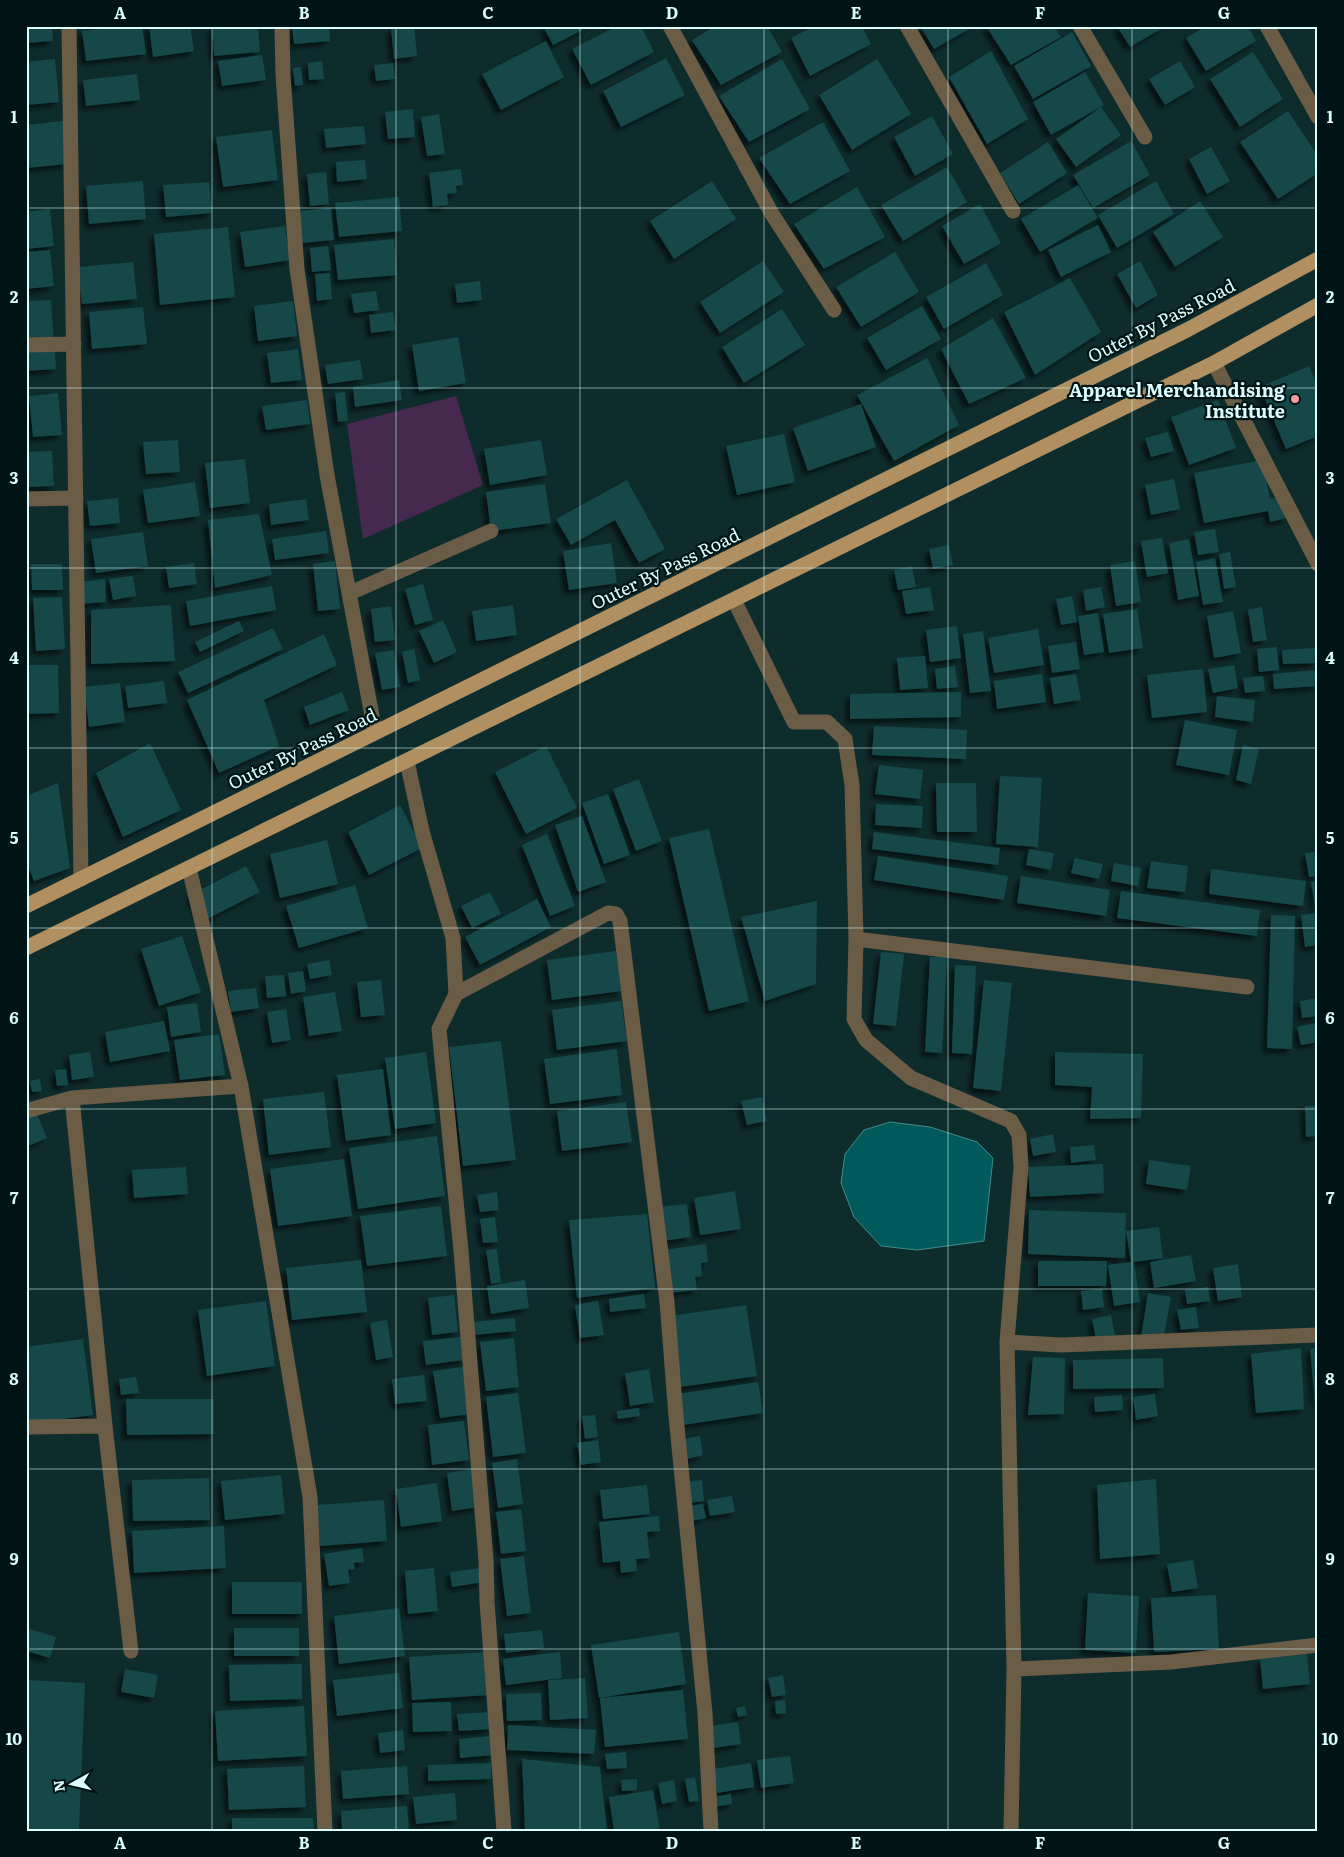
<svg xmlns="http://www.w3.org/2000/svg" width="1344" height="1857" font-family="Literata,serif">
	<defs>
		<filter id="shadow"><feDropShadow dx="-4.5" dy="4.5" stdDeviation="2.5" flood-color="#0009"/></filter>
	</defs>
	<rect width="100%" height="100%" fill="#0f2c2d"/>
	<path fill="#46294f" d="M456 396 483 485 363 539 347 424Z"/>
	<path fill="#005a5c" stroke="#428b8c" d="M890 1122 930 1127 977 1142 993 1158 984 1241 917 1250 881 1246 854 1217 841 1183 845 1154 864 1130Z"/>
	<path fill="#154748" filter="url(#shadow)" d="M26 26H52L53 41 26 43Z
		M124 26H142L146 54 86 61 82 31Z
		M149 26H190L194 51 153 57Z
		M212 26H258L260 52 214 56Z
		M292 26H329L330 41 294 44Z
		M403 26H414L417 56 394 59 391 27Z
		M543 26H590L553 45Z
		M617 26H641L654 52 591 85 572 49Z
		M715 26H767L782 52 721 85 692 40Z
		M814 26H862L871 44 810 76 791 38Z
		M920 26H971V28L934 49Z
		M986 26H1054L1061 37 1011 65Z
		M1117 26H1166L1130 47Z
		M1206 26H1248L1256 41 1206 71 1186 38Z
		M1072 32 1091 66 1033 99 1014 66Z
		M546 41 564 77 501 110 482 74Z
		M991 51 1028 119 987 144 949 77Z
		M1253 52 1283 99 1240 127 1210 79Z
		M262 55 266 80 222 86 218 61Z
		M666 58 685 95 621 127 603 91Z
		M55 59 59 102 26 105V62Z
		M782 59 810 109 749 142 719 96Z
		M877 59 911 114 852 150 819 95Z
		M322 61 324 79 309 80 308 63Z
		M1180 61 1195 87 1165 105 1149 79Z
		M393 63 395 79 376 81 374 65Z
		M301 67 303 85 295 86 293 68Z
		M1085 72 1104 105 1051 135 1033 102Z
		M137 74 140 100 86 106 83 80Z
		M1101 107 1121 135 1076 167 1056 139Z
		M413 109 415 137 388 139 385 112Z
		M1288 111 1318 156V173L1278 199 1240 142Z
		M439 114 445 154 427 156 421 117Z
		M932 116 953 154 915 176 894 137Z
		M63 121 67 164 26 168V125Z
		M823 122 850 171 790 204 759 158Z
		M364 126 366 144 326 148 324 129Z
		M272 130 278 180 223 187 216 137Z
		M1131 141 1150 175 1093 208 1073 175Z
		M1048 142 1067 173 1019 204 1000 173Z
		M1211 147 1230 181 1207 194 1189 159Z
		M365 160 367 179 337 182 336 162Z
		M947 167 967 202 903 241 881 205Z
		M461 169 463 185 456 186 457 193 447 194 448 205 433 207 429 173Z
		M326 172 329 204 310 206 307 174Z
		M143 181 146 219 89 224 86 186Z
		M712 181 736 219 674 259 650 221Z
		M1156 181 1174 214 1117 248 1098 215Z
		M209 182 212 213 166 217 163 185Z
		M1078 185 1098 218 1040 252 1021 219Z
		M857 187 885 237 824 269 794 224Z
		M399 197 402 231 339 237 335 203Z
		M1200 201 1223 237 1175 267 1153 232Z
		M980 204 1001 243 964 264 942 226Z
		M331 208 334 240 301 243 298 211Z
		M50 209 54 246 26 249V212Z
		M1098 225 1111 252 1061 277 1048 250Z
		M285 226 290 260 245 267 240 232Z
		M228 227 235 297 160 305 154 234Z
		M394 239 397 275 338 280 334 245Z
		M328 246 331 270 312 272 310 248Z
		M50 250 54 286 26 289V252Z
		M895 252 919 292 861 327 836 287Z
		M763 261 784 292 720 333 700 302Z
		M1140 261 1158 295 1136 308 1117 274Z
		M133 262 137 299 82 304 78 267Z
		M986 263 1003 295 944 329 926 297Z
		M330 273 332 299 317 301 315 274Z
		M1070 278 1101 332 1035 375 1004 312Z
		M480 281 482 300 457 303 455 284Z
		M376 291 379 310 354 313 351 294Z
		M51 300 56 369 26 371V301Z
		M293 301 297 336 258 341 254 306Z
		M922 306 941 339 886 370 867 338Z
		M143 307 147 344 92 349 89 312Z
		M782 309 805 345 744 383 722 347Z
		M393 312 396 330 371 333 369 315Z
		M993 318 1026 378 969 404 941 349Z
		M458 337 466 383 419 391 412 345Z
		M298 349 302 380 271 383 267 353Z
		M927 358 959 425 894 461 857 395Z
		M360 360 363 379 328 384 325 365Z
		M1309 366 1318 387V436L1286 449 1260 387Z
		M399 380 402 400 355 407 353 387Z
		M345 392 348 421 338 422 335 393Z
		M58 393 62 435 33 437 29 396Z
		M307 400 310 424 266 430 262 406Z
		M1218 400 1236 448 1189 465 1171 417Z
		M861 404 876 447 808 471 793 428Z
		M1168 432 1174 451 1151 457 1145 438Z
		M784 434 795 482 737 495 726 446Z
		M178 440 180 472 146 474 143 442Z
		M541 440 547 475 490 485 484 449Z
		M52 451 54 486 26 487V452Z
		M245 459 250 503 210 508 205 463Z
		M1262 460 1270 499 1282 496 1287 518 1270 522 1268 511 1204 523 1194 473Z
		M1174 479 1180 509 1151 515 1145 485Z
		M627 480 665 549 639 563 615 520 571 545 556 519Z
		M195 482 200 516 148 523 143 490Z
		M545 484 551 523 491 531 486 492Z
		M118 498 120 523 90 526 87 501Z
		M306 499 309 520 271 525 269 504Z
		M259 514 272 575 215 588 208 520Z
		M1215 529 1219 552 1198 555 1194 532Z
		M326 531 329 553 275 560 272 539Z
		M143 532 148 566 96 573 91 539Z
		M1162 538 1168 573 1147 577 1141 541Z
		M1189 539 1199 596 1178 600 1169 543Z
		M611 543 617 583 569 590 563 551Z
		M949 545 953 565 933 569 929 549Z
		M1230 552 1236 587 1224 589 1219 554Z
		M1215 558 1223 602 1203 605 1196 562Z
		M335 561 340 609 318 611 313 564Z
		M1135 561 1141 602 1116 606 1110 565Z
		M194 563 197 584 169 588 166 567Z
		M31 564H62L63 590H32Z
		M912 566 916 587 898 590 894 570Z
		M133 576 136 596 113 600 109 579Z
		M105 579 106 602 80 604 78 582Z
		M423 584 433 620 415 625 405 589Z
		M272 586 276 610 190 626 186 601Z
		M930 587 934 610 906 614 902 591Z
		M1101 587 1105 607 1086 611 1083 590Z
		M1072 596 1077 622 1061 625 1056 599Z
		M62 597 65 649 36 651 33 598Z
		M171 605 175 661 91 664V610Z
		M513 605 517 635 476 641 472 611Z
		M391 606 395 640 375 642 371 609Z
		M1262 607 1267 640 1253 642 1248 610Z
		M1137 609 1143 648 1109 653 1103 614Z
		M1233 611 1241 653 1214 658 1207 616Z
		M1098 613 1104 652 1084 655 1078 616Z
		M443 620 457 652 434 663 419 631Z
		M239 621 244 631 200 652 195 642Z
		M957 626 961 658 930 662 926 630Z
		M273 628 283 649 188 693 178 672Z
		M1038 629 1044 665 994 673 988 638Z
		M983 631 991 691 970 693 963 634Z
		M324 634 337 665 264 700 279 746 219 773 187 700Z
		M1076 642 1080 669 1052 673 1048 646Z
		M1277 647 1279 670 1259 672 1257 649Z
		M1316 648 1317 663 1283 664 1282 650Z
		M414 649 420 680 408 683 402 652Z
		M394 650 400 687 382 690 375 653Z
		M925 656 928 688 900 690 897 658Z
		M28 665H58L59 713 28 714Z
		M1234 665 1238 688 1213 693 1208 669Z
		M955 666 958 687 937 689 935 669Z
		M1203 669 1207 712 1152 718 1147 675Z
		M1316 670 1318 686 1274 689 1273 674Z
		M1042 674 1046 702 997 709 994 681Z
		M1076 674 1081 700 1054 704 1050 678Z
		M1263 676 1265 691 1245 693 1243 678Z
		M164 681 167 703 128 708 125 686Z
		M120 683 125 722 89 727 84 687Z
		M342 692 349 710 310 725 304 707Z
		M961 692V717L850 719V694Z
		M1217 696 1255 700 1253 722 1215 717Z
		M1185 720 1237 730 1229 775 1176 765Z
		M874 726 967 730 966 759 872 755Z
		M150 743 181 810 123 837 96 773Z
		M1243 745 1259 749 1251 784 1236 780Z
		M546 746 577 808 526 834 495 772Z
		M879 765 923 770 920 799 875 794Z
		M1000 776 1042 778 1038 847 996 844Z
		M639 779 662 841 636 851 613 789Z
		M58 783 70 868 34 881 26 862V796Z
		M936 783H976L977 832H937Z
		M608 794 630 855 604 864 582 803Z
		M876 804 923 806 922 828 875 825Z
		M400 805 422 848 369 875 348 832Z
		M582 816 606 882 578 892 555 825Z
		M709 829 749 1001 709 1011 669 838Z
		M874 832 1000 848 998 865 872 849Z
		M547 834 575 906 550 916 522 845Z
		M327 840 338 884 280 898 270 854Z
		M1029 849 1054 853 1051 870 1026 865Z
		M1318 852V876L1309 877 1305 853Z
		M878 856 1008 876 1004 900 874 880Z
		M1075 858 1103 864 1099 879 1071 873Z
		M1151 861 1188 866 1185 892 1147 888Z
		M1114 863 1141 868 1138 886 1111 881Z
		M246 866 260 892 203 921 190 895Z
		M1211 869 1306 881 1303 906 1209 894Z
		M1021 876 1110 890 1106 916 1017 903Z
		M1318 881V907H1315L1311 882Z
		M355 885 368 928 299 948 286 906Z
		M1121 891 1260 910 1257 936 1117 918Z
		M490 892 501 914 472 928 461 906Z
		M537 899 551 927 480 965 465 937Z
		M817 901 816 984 765 1001 741 917Z
		M1318 913V945L1305 947 1301 915Z
		M1271 915 1295 916 1292 1049 1267 1048Z
		M182 936 201 992 159 1006 141 949Z
		M616 951 622 991 552 1000 547 960Z
		M881 952 904 954 896 1026 873 1024Z
		M930 957H947L942 1053 925 1052Z
		M329 960 332 975 310 979 307 964Z
		M955 965 976 966 972 1054 952 1053Z
		M303 971 306 991 291 994 288 973Z
		M284 975 286 996 267 998 265 976Z
		M381 980 385 1015 361 1017 357 982Z
		M984 980 1012 983 1001 1091 973 1088Z
		M256 988 259 1008 231 1012 228 991Z
		M335 992 342 1031 309 1036 303 997Z
		M1318 998V1016L1302 1018 1300 1001Z
		M621 1001 627 1041 557 1050 552 1010Z
		M197 1003 201 1032 171 1037 167 1007Z
		M286 1009 291 1040 272 1043 267 1012Z
		M164 1021 170 1051 110 1062 105 1032Z
		M1316 1023 1318 1042 1301 1045 1297 1027Z
		M219 1034 225 1075 180 1080 174 1040Z
		M501 1041 516 1160 463 1166 449 1047Z
		M617 1049 622 1095 550 1104 544 1059Z
		M90 1052 94 1077 72 1080 69 1055Z
		M426 1052 436 1123 395 1129 385 1058Z
		M1055 1052 1143 1054 1141 1118 1090 1119 1092 1087 1055 1085Z
		M66 1069 68 1085 57 1086 55 1070Z
		M383 1069 391 1135 346 1141 337 1075Z
		M40 1079 42 1091 32 1092 30 1081Z
		M324 1092 331 1147 269 1155 263 1099Z
		M762 1097 767 1121 747 1125 741 1101Z
		M626 1102 632 1142 562 1151 557 1111Z
		M1305 1106H1316L1317 1136 1306 1137Z
		M37 1114 47 1138 26 1147V1119Z
		M1053 1134 1056 1152 1033 1156 1030 1139Z
		M437 1136 445 1196 358 1209 349 1148Z
		M1094 1145 1096 1160 1071 1163 1070 1147Z
		M344 1159 352 1216 278 1226 270 1169Z
		M1149 1160 1191 1166 1187 1190 1146 1184Z
		M1103 1164 1104 1193 1030 1197 1028 1167Z
		M186 1167 188 1194 134 1198 132 1170Z
		M735 1191 741 1229 700 1235 694 1198Z
		M497 1192 499 1210 480 1212 477 1195Z
		M687 1204 691 1237 662 1241 658 1207Z
		M441 1206 447 1256 367 1266 360 1216Z
		M1029 1210 1126 1213 1125 1258 1028 1254Z
		M647 1214 655 1288 577 1298 569 1220Z
		M495 1217 498 1242 483 1243 480 1219Z
		M1159 1227 1163 1258 1134 1262 1140 1302 1114 1306 1108 1265 1131 1262 1126 1231Z
		M706 1244 708 1262 701 1263 702 1276 695 1277 697 1290 670 1293 664 1250Z
		M497 1249 501 1282 491 1284 486 1250Z
		M1191 1255 1196 1281 1154 1288 1150 1262Z
		M361 1260 367 1312 292 1320 286 1268Z
		M1038 1261H1107L1106 1286H1038Z
		M1238 1264 1242 1297 1218 1301 1213 1268Z
		M525 1280 529 1308 491 1314 487 1286Z
		M1208 1287 1210 1301 1187 1304 1185 1290Z
		M1102 1289 1104 1307 1083 1310 1081 1291Z
		M1148 1293 1171 1297 1163 1341 1141 1337Z
		M644 1294 646 1308 610 1312 609 1299Z
		M454 1295 458 1332 432 1335 428 1298Z
		M266 1301 275 1366 207 1376 198 1310Z
		M598 1301 604 1335 580 1338 575 1305Z
		M746 1305 757 1376 680 1387 670 1316Z
		M1196 1307 1199 1328 1181 1330 1177 1310Z
		M1111 1315 1115 1335 1096 1339 1092 1319Z
		M515 1318 516 1331 474 1335 473 1322Z
		M387 1320 393 1357 376 1360 370 1323Z
		M461 1337 464 1360 426 1365 423 1341Z
		M514 1338 519 1387 486 1391 480 1342Z
		M83 1339 93 1415 26 1424V1347Z
		M1301 1348 1304 1409 1256 1413 1251 1354Z
		M1318 1348V1403H1315L1310 1349Z
		M1033 1357 1065 1358 1064 1414 1028 1415Z
		M1163 1358 1164 1388 1073 1389V1360Z
		M463 1367 470 1414 440 1418 433 1371Z
		M649 1369 654 1402 630 1406 625 1373Z
		M424 1375 427 1401 395 1404 392 1379Z
		M136 1377 139 1393 121 1395 119 1379Z
		M758 1382 763 1413 683 1425 678 1394Z
		M518 1393 526 1453 493 1457 486 1397Z
		M1155 1394 1158 1416 1136 1420 1133 1397Z
		M1122 1395 1123 1410 1095 1412 1094 1397Z
		M126 1399H214V1434L127 1435Z
		M639 1408 640 1416 618 1419 617 1411Z
		M595 1415 598 1437 585 1439 582 1416Z
		M464 1421 469 1460 432 1465 428 1425Z
		M700 1436 703 1455 687 1459 684 1439Z
		M598 1440 601 1462 581 1465 577 1443Z
		M517 1459 523 1504 498 1508 492 1463Z
		M473 1469 478 1507 452 1511 447 1473Z
		M281 1475 285 1514 225 1520 221 1481Z
		M209 1478 210 1520 133 1521 132 1480Z
		M1156 1479 1160 1554 1100 1559 1097 1485Z
		M702 1480 704 1501 689 1503 686 1482Z
		M437 1483 442 1521 401 1527 396 1489Z
		M647 1485 650 1514 603 1519 600 1490Z
		M732 1496 735 1512 710 1516 707 1500Z
		M384 1500 387 1541 320 1546 317 1505Z
		M703 1504 706 1518 691 1521 689 1506Z
		M521 1509 526 1551 501 1554 496 1512Z
		M659 1516 660 1531 647 1532 650 1558 636 1559 637 1571 621 1573 620 1561 603 1563 599 1522Z
		M224 1526 226 1568 134 1573 132 1531Z
		M362 1548 364 1562 354 1563 355 1569 348 1570 350 1583 329 1586 324 1554Z
		M524 1556 531 1613 507 1616 500 1559Z
		M1193 1560 1198 1588 1172 1592 1167 1564Z
		M434 1568 438 1611 408 1614 405 1571Z
		M481 1568 484 1582 452 1587 450 1572Z
		M232 1582H302V1614H232Z
		M1088 1593 1139 1596 1136 1653 1085 1650Z
		M1216 1595 1219 1649 1154 1652 1151 1598Z
		M399 1608 405 1656 339 1664 334 1616Z
		M26 1628 56 1637 50 1658 26 1651Z
		M234 1628H299V1656H234Z
		M542 1630 544 1648 506 1653 504 1634Z
		M679 1632 686 1684 599 1698 591 1645Z
		M486 1652 489 1695 412 1700 409 1657Z
		M560 1652 562 1678 506 1685 503 1659Z
		M1307 1654 1310 1684 1263 1689 1260 1659Z
		M302 1664V1699L230 1701 229 1665Z
		M125 1669 158 1675 154 1698 121 1692Z
		M399 1673 403 1708 337 1716 333 1680Z
		M783 1675 786 1695 772 1697 768 1678Z
		M585 1678 588 1718 550 1720 548 1680Z
		M26 1680 85 1683 79 1831H26Z
		M683 1690 688 1739 605 1747 600 1698Z
		M541 1693 542 1720 507 1721 506 1694Z
		M785 1700 786 1713 776 1714 775 1701Z
		M451 1702 452 1731 413 1732 412 1703Z
		M304 1706 307 1756 218 1761 215 1711Z
		M745 1706 747 1715 738 1717 736 1708Z
		M491 1712 492 1729 459 1731 457 1714Z
		M738 1722 741 1744 714 1748 711 1726Z
		M508 1725 596 1730 594 1754 507 1750Z
		M403 1730 405 1750 380 1753 378 1733Z
		M491 1736 493 1755 460 1758 459 1739Z
		M626 1752 627 1768 607 1769 605 1754Z
		M790 1756 794 1783 761 1788 757 1760Z
		M522 1759 600 1767 607 1831H525Z
		M491 1763V1779L428 1781V1765Z
		M751 1763 754 1787 717 1793 713 1769Z
		M304 1766 306 1807 229 1810 227 1769Z
		M407 1766 409 1794 343 1799 341 1771Z
		M695 1777 699 1801 689 1802 685 1779Z
		M637 1779V1790L622 1791 621 1780Z
		M674 1780 677 1801 662 1804 658 1783Z
		M653 1790 660 1831H614L609 1797Z
		M455 1793 457 1820 416 1824 413 1797Z
		M731 1794 732 1804 714 1807 713 1797Z
		M407 1806 409 1831H342L341 1811Z
		M232 1818H313L314 1831H232Z"/>
	<g fill="none" stroke-linecap="round" stroke-linejoin="round">
		<path stroke="#6b5c46" stroke-width="15" d="M69 26 81 879
			M282 26 283 75 297 269 327 475 375 732
			M670 26 772 214 834 310
			M907 26 1013 211
			M1080 26 1145 137
			M1267 26 1318 117
			M26 345 74 344
			M1214 363 1318 564
			M26 499 76 498
			M350 593 491 531
			M734 600 794 722H827L845 739 852 785 856 939 854 1019 866 1040 911 1078 1011 1121 1019 1135 1021 1167 1007 1342 1014 1669 1011 1831
			M407 761 422 831 453 938 456 994 439 1029 461 1251 486 1560 487 1602 504 1831
			M189 868 241 1086 310 1497 325 1831
			M856 939 1247 987
			M456 994 608 913 616 914 620 921 667 1302 676 1416 705 1713 711 1831
			M72 1098 105 1426 131 1651
			M26 1111 72 1098 241 1086
			M1007 1342 1061 1345 1318 1335
			M26 1427 105 1426
			M1014 1669 1171 1662 1318 1645"/>
		<path stroke="#b09061" stroke-width="15" d="M26 906 1187 330 1318 259
			M26 948 1214 363 1318 305"/>
	</g>
	<path fill="none" stroke="#dbfdfd" stroke-width="1" stroke-opacity="0.55" d="M212 26V1831M396 26V1831M580 26V1831M764 26V1831M948 26V1831M1132 26V1831M26 208H1318M26 388H1318M26 568H1318M26 748H1318M26 928H1318M26 1109H1318M26 1289H1318M26 1469H1318M26 1649H1318"/>
	<circle fill="#f59b9e" stroke="#001415" stroke-width="2" cx="1295" cy="399" r="5"/>
	<g text-anchor="middle" dominant-baseline="central" stroke-width="4.5" stroke-linejoin="round" paint-order="stroke">
		<g font-size="18" fill="#dbfdfd" stroke="#001415">
			<text transform="translate(1161 320) rotate(-27)">Outer By Pass Road</text>
			<text transform="translate(665 568) rotate(-26)">Outer By Pass Road</text>
			<text transform="translate(302 748) rotate(-26)">Outer By Pass Road</text>
		</g>
		<g font-size="18" font-weight="bold" fill="#dbfdfd" stroke="#001415" text-anchor="end">
			<text x="1285" y="389">Apparel Merchandising<tspan x="1285" dy="21">Institute</tspan></text>
		</g>
	</g>
	<rect width="1344" height="1857" fill="none" stroke="#001415" stroke-width="55"/>
	<g transform="translate(72 1784) rotate(262)" stroke="#001415" stroke-width="4" paint-order="stroke">
	<path d="M0-4L9 19L0 12L-9 19Z" fill="#dbfdfd"/>
	<text y="-8" font-size="14" font-weight="bold" text-anchor="middle" fill="#dbfdfd">N</text>
	</g>
	<rect x="28" y="28" width="1288" height="1802" fill="none" stroke="#dbfdfd" stroke-width="2"/>
	<g font-size="16" text-anchor="middle" font-weight="bold" fill="#dbfdfd">
		<text x="120" y="19">A</text>
		<text x="304" y="19">B</text>
		<text x="488" y="19">C</text>
		<text x="672" y="19">D</text>
		<text x="856" y="19">E</text>
		<text x="1040" y="19">F</text>
		<text x="1224" y="19">G</text>
		<text x="14" y="123">1</text>
		<text x="1330" y="123">1</text>
		<text x="14" y="303">2</text>
		<text x="1330" y="303">2</text>
		<text x="14" y="484">3</text>
		<text x="1330" y="484">3</text>
		<text x="14" y="664">4</text>
		<text x="1330" y="664">4</text>
		<text x="14" y="844">5</text>
		<text x="1330" y="844">5</text>
		<text x="14" y="1024">6</text>
		<text x="1330" y="1024">6</text>
		<text x="14" y="1204">7</text>
		<text x="1330" y="1204">7</text>
		<text x="14" y="1385">8</text>
		<text x="1330" y="1385">8</text>
		<text x="14" y="1565">9</text>
		<text x="1330" y="1565">9</text>
		<text x="14" y="1745">10</text>
		<text x="1330" y="1745">10</text>
		<text x="120" y="1849">A</text>
		<text x="304" y="1849">B</text>
		<text x="488" y="1849">C</text>
		<text x="672" y="1849">D</text>
		<text x="856" y="1849">E</text>
		<text x="1040" y="1849">F</text>
		<text x="1224" y="1849">G</text>
	</g>
</svg>
